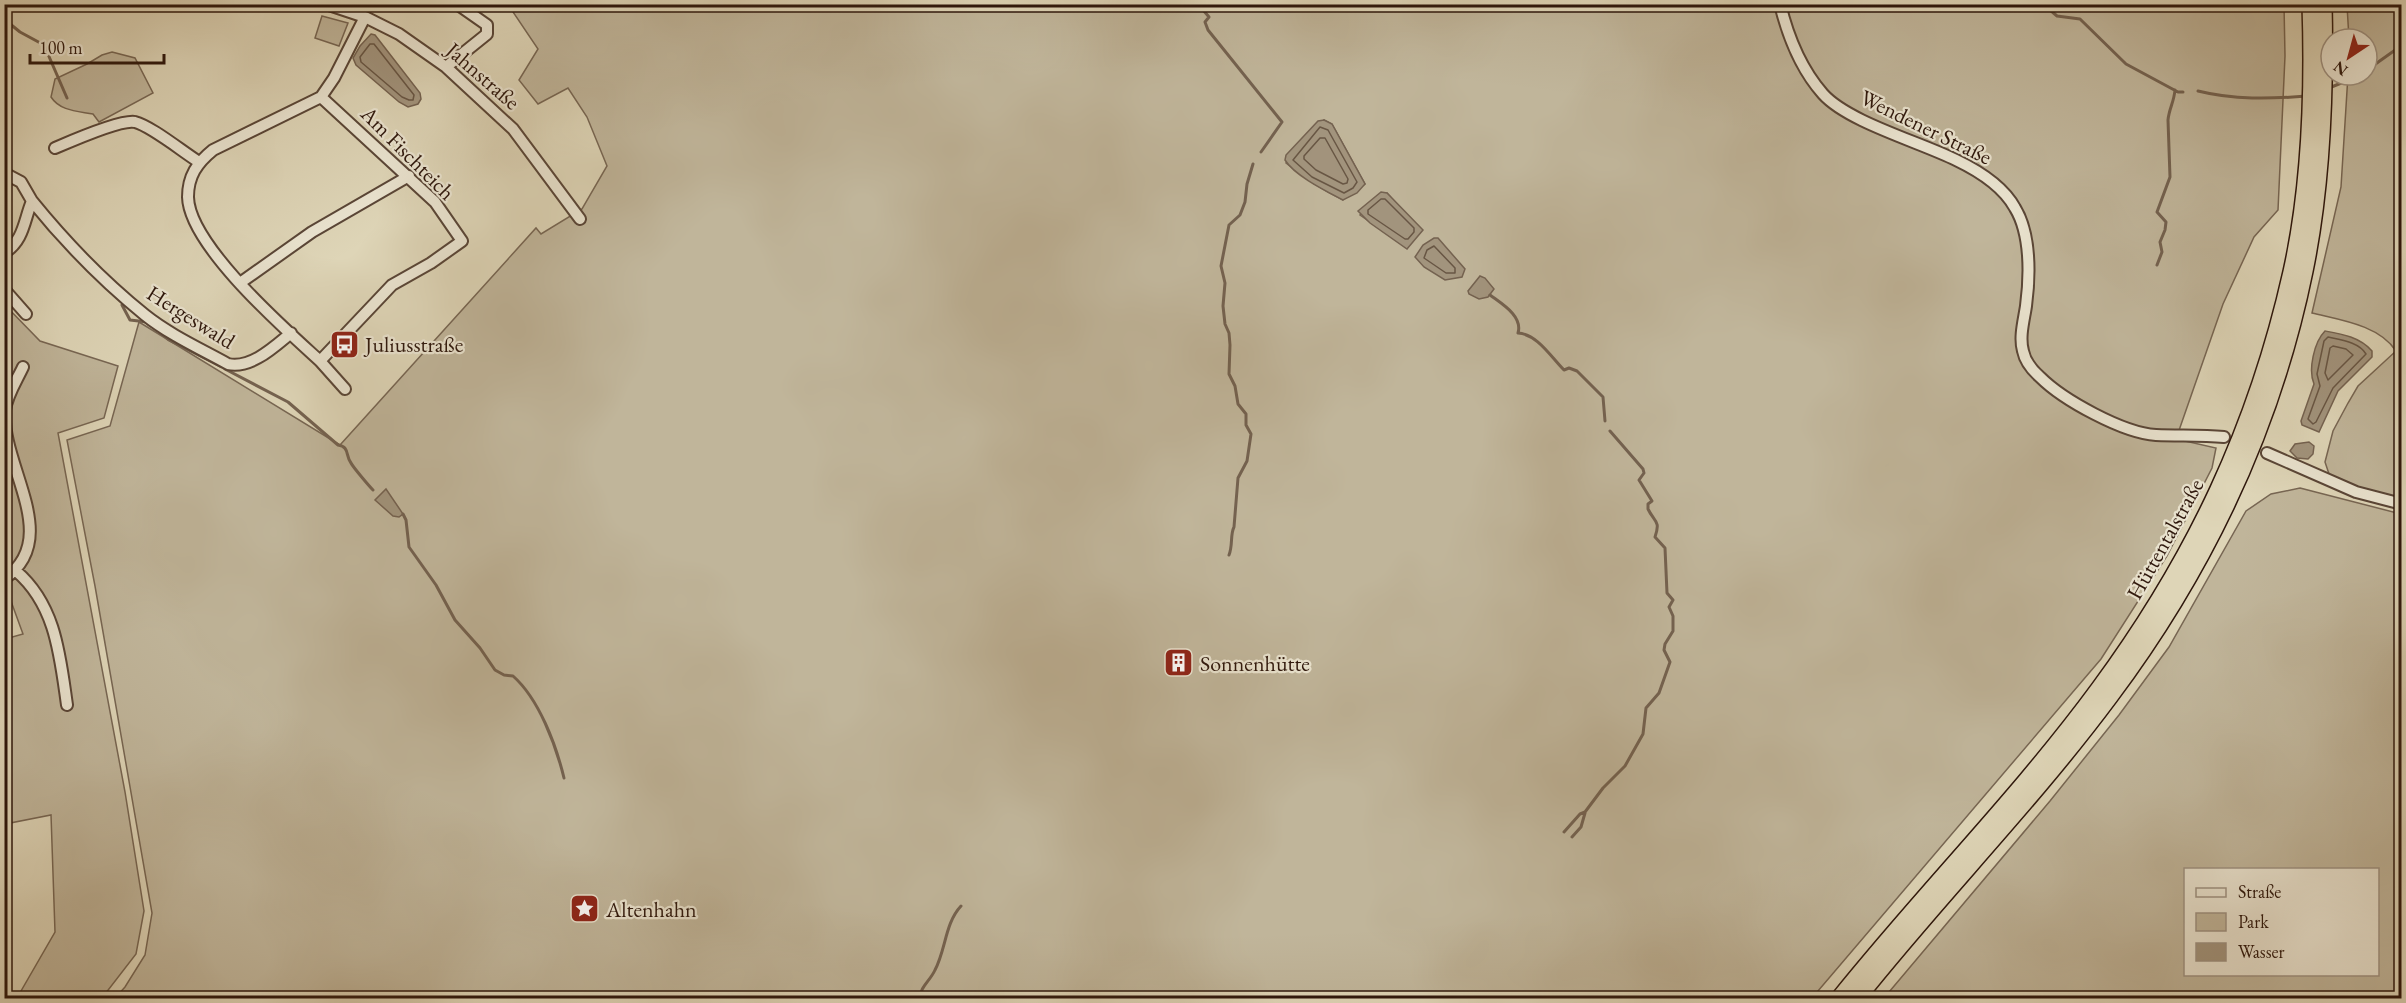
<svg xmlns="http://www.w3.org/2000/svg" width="2406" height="1003" font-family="'EB Garamond',serif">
	<rect width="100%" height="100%" fill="#ded5b7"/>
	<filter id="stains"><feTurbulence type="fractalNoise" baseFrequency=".00333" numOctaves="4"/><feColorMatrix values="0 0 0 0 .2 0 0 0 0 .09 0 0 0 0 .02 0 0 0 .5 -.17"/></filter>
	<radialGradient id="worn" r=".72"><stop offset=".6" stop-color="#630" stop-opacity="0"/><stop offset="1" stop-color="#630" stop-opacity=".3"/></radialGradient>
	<path fill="#c0b59a" stroke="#776653" stroke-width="1.5" fill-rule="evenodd" d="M522 5H2284L2285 56 2278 210 2254 237 2223 304 2176 439 2216 448 2212 468 2167 556 2101 659 1812 998H115L125 987 145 955 152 913 95 586 67 440 110 426 139 322 340 445 536 228 541 234 582 209 607 166 587 117 568 88 538 104 519 80 538 49 513 12ZM1324 120 1332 124 1365 184 1343 200C1322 190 1304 178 1286 163ZM1387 193 1404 212 1407 248 1360 215Z
		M2347 5H2401V500L2358 488 2330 477 2325 462 2333 431 2348 403 2358 386 2396 351C2379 325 2340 320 2312 313L2341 187 2348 75H2367V39H2349Z
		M322 16 348 23 339 46 315 38Z
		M112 52 135 58 153 93 99 122 93 114C77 111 60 111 51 97L55 79 87 64 102 55Z
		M4 304 40 341 118 366 104 418 58 433 125 792 144 911 136 954 102 998H17L55 932 51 815 5 824V639L23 634 4 582Z
		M2300 488 2401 514V998H1884L2050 801 2119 715 2169 647 2246 511 2271 494ZM2186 870H2378V974H2186Z"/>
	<path fill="#a2947d" stroke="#746250" stroke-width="1.5" d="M371 34 375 35 420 93 421 99 418 104 408 107 399 102 356 65 353 58 360 46Z
		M1324 120 1332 124 1365 184 1357 193 1343 200C1326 191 1295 176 1285 160L1286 155 1318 121Z
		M1381 192 1387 193 1423 230 1407 249 1370 223 1358 211Z
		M1434 238H1438L1465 269 1462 277 1445 280 1424 267 1415 257 1423 245Z
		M1480 276 1485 278 1494 289 1488 297 1479 299 1469 294 1468 291Z
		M2325 331C2342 334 2360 337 2372 351V357L2338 391 2319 432 2302 425 2301 421 2314 384C2308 370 2314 342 2325 331Z
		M2309 442 2314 446 2313 454 2308 459 2297 458 2290 451 2295 444Z
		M386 489 403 514 399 517 393 516 375 500Z"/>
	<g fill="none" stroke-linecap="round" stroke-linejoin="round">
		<path stroke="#685644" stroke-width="1.5" d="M370 44H374L414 95 413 100H409L402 97 361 62 360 57Z
			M1320 127 1328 130 1357 182 1353 188 1344 193 1312 177 1293 160Z
			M1320 138H1325L1348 179 1347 183 1343 184 1316 170 1304 159V156Z
			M1381 199H1385L1414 228V232L1408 239H1405L1368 214V210Z
			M1434 246 1455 268V273H1446L1424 258 1427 250Z
			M2328 337C2341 340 2359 342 2366 354L2333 388 2316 422 2313 424 2308 419 2320 386 2317 374 2324 341Z
			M2333 346 2346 349 2353 355 2328 380 2325 373 2330 348Z"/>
		<path stroke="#746250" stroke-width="3" d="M1198 4 1209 17 1205 22 1208 30 1282 122 1261 152
			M2043 4 2057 16 2080 19 2126 64 2178 92H2183
			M4 19 20 32 44 45 67 98
			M2367 70 2398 48
			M2329 88 2361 75
			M2198 91C2234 100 2270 99 2307 96
			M2157 265 2162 252 2160 242 2165 230 2166 222 2157 212 2170 177 2168 120C2169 109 2174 102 2175 90
			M1490 295C1502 304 1523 316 1518 333 1537 334 1551 357 1564 370L1569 368 1577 371 1603 397 1605 421
			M122 305 130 320 147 322
			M155 328 169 340 220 366
			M225 369 288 402 338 445C350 447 345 455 351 463 353 467 369 486 373 490
			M403 514 406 520 409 547 436 585 455 620 480 648 495 670 504 675 513 676C539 699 556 745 564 778
			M1229 555C1233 545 1230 535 1234 527L1238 478 1247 461 1251 434 1246 425V414L1238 404 1235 386 1229 374 1230 345 1229 333 1225 324 1223 306 1225 283 1221 266 1229 225 1240 215 1245 202 1247 184 1253 164
			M1564 832 1580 814 1585 812 1603 788 1625 766 1643 734 1646 708 1659 693 1670 662 1664 650 1665 644 1673 631V616L1669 607 1673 600 1667 593 1665 548 1655 537C1661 520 1654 522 1648 509V504L1652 501 1639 480 1644 473 1643 469 1610 431
			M1572 837 1581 827 1585 813
			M920 998C920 987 930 981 935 970 946 949 945 923 961 906"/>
		<defs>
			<path id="minor" d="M326 4 365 17 399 34 446 67 513 129 580 219
				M1780 4C1788 37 1800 68 1823 94 1848 122 1920 142 1956 160 1979 171 2003 186 2015 208 2031 234 2030 276 2026 306 2024 320 2019 337 2023 351 2025 361 2032 370 2040 377 2063 400 2123 433 2156 435 2179 436 2201 435 2224 437
				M446 67 487 34V25L457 4
				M321 97 435 202 462 241 431 263 392 285 320 361 345 389
				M55 148C69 142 121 119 135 122 151 126 183 152 199 162
				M4 173 21 182 32 201C24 220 24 241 4 253
				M32 201C66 243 103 281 145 315 170 335 201 349 228 364 251 369 274 347 291 333
				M240 283 312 232 409 176
				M4 289 26 314
				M320 361C285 329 189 245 188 197 188 176 197 163 213 150L321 97 334 78 365 17
				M2267 453 2356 492 2402 504
				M16 571C56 605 60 656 67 705
				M4 579C64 538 0 465 5 410 7 395 17 380 23 367"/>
			<path id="highway" d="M1839 998C1923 893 2019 797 2099 688 2194 559 2256 428 2291 272 2310 186 2313 92 2310 4
				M1858 998C1939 896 2032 802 2110 697 2206 569 2273 428 2305 271 2323 184 2326 93 2324 4"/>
		</defs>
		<use href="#minor" stroke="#5a4637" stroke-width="14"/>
		<use href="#highway" stroke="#2e170c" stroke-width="18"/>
		<use href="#minor" stroke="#eae4d0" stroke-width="10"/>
		<use href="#highway" stroke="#ded5b7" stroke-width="15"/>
	</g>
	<defs>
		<symbol id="bus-square" viewBox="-11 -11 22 22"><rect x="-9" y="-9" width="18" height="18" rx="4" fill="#8f2418" stroke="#eae4d0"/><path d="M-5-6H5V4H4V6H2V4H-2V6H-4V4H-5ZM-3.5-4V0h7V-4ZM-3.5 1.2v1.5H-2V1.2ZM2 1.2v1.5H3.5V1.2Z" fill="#fff"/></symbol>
		<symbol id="building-square" viewBox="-11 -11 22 22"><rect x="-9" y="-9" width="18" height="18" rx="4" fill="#8f2418" stroke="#eae4d0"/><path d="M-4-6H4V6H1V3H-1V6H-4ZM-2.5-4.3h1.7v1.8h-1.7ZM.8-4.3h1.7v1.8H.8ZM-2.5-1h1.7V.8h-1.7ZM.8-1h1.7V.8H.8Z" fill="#fff"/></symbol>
		<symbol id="sight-square" viewBox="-11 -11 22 22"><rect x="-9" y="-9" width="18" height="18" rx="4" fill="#8f2418" stroke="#eae4d0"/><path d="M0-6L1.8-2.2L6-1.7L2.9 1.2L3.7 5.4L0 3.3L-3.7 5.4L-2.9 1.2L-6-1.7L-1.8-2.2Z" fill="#fff"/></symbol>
	</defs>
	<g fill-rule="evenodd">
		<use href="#bus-square" x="328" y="328" width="33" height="33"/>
		<use href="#building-square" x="1162" y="646" width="33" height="33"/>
		<use href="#sight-square" x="568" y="892" width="33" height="33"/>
	</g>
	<g text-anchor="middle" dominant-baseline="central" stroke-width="4.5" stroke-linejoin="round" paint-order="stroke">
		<g font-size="22" fill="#2e170c" stroke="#eae4d0">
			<text transform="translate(483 76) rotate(41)">Jahnstraße</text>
			<text transform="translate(1926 127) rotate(26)">Wendener Straße</text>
			<text transform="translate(408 153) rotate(45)">Am Fischteich</text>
			<text transform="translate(191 317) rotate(32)">Hergeswald</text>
			<text transform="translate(2165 539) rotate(-61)">Hüttentalstraße</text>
		</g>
		<g font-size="22" fill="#2e170c" stroke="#eae4d0" text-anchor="start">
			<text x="365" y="344">Juliusstraße</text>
			<text x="1200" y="663">Sonnenhütte</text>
			<text x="606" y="909">Altenhahn</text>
		</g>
	</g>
	<rect width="2406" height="1003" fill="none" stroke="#ded5b7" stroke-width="24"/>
	<rect x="6" y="6" width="2394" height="991" fill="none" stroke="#2e170c" stroke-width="3"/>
	<rect x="12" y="12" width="2382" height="979" fill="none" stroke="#2e170c" stroke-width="1.5"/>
	<rect x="2184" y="868" width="195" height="108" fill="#eae4d0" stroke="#9f9282" stroke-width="1.5"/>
	<rect x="2196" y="888" width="30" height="9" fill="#eae4d0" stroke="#9f9282" stroke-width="1.5"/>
	<text x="2238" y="898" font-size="18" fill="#2e170c">Straße</text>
	<rect x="2196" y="913" width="30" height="18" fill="#c0b59a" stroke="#9f9282" stroke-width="1.5"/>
	<text x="2238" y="928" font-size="18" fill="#2e170c">Park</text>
	<rect x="2196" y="943" width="30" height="18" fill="#a2947d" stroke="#9f9282" stroke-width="1.5"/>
	<text x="2238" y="958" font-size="18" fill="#2e170c">Wasser</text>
	<g transform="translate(2349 57) rotate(216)"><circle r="28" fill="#eae4d0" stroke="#9f9282" stroke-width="1.5"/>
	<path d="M0-4.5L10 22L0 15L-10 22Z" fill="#8f2418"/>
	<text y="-9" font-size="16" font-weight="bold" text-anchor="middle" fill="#2e170c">N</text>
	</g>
	<path d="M30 54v9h134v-9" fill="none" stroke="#2e170c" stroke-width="3"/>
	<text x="39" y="54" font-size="18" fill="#2e170c" stroke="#eae4d0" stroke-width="4.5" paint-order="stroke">100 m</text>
	<rect width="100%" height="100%" filter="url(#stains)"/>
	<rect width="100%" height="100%" fill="url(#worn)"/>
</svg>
